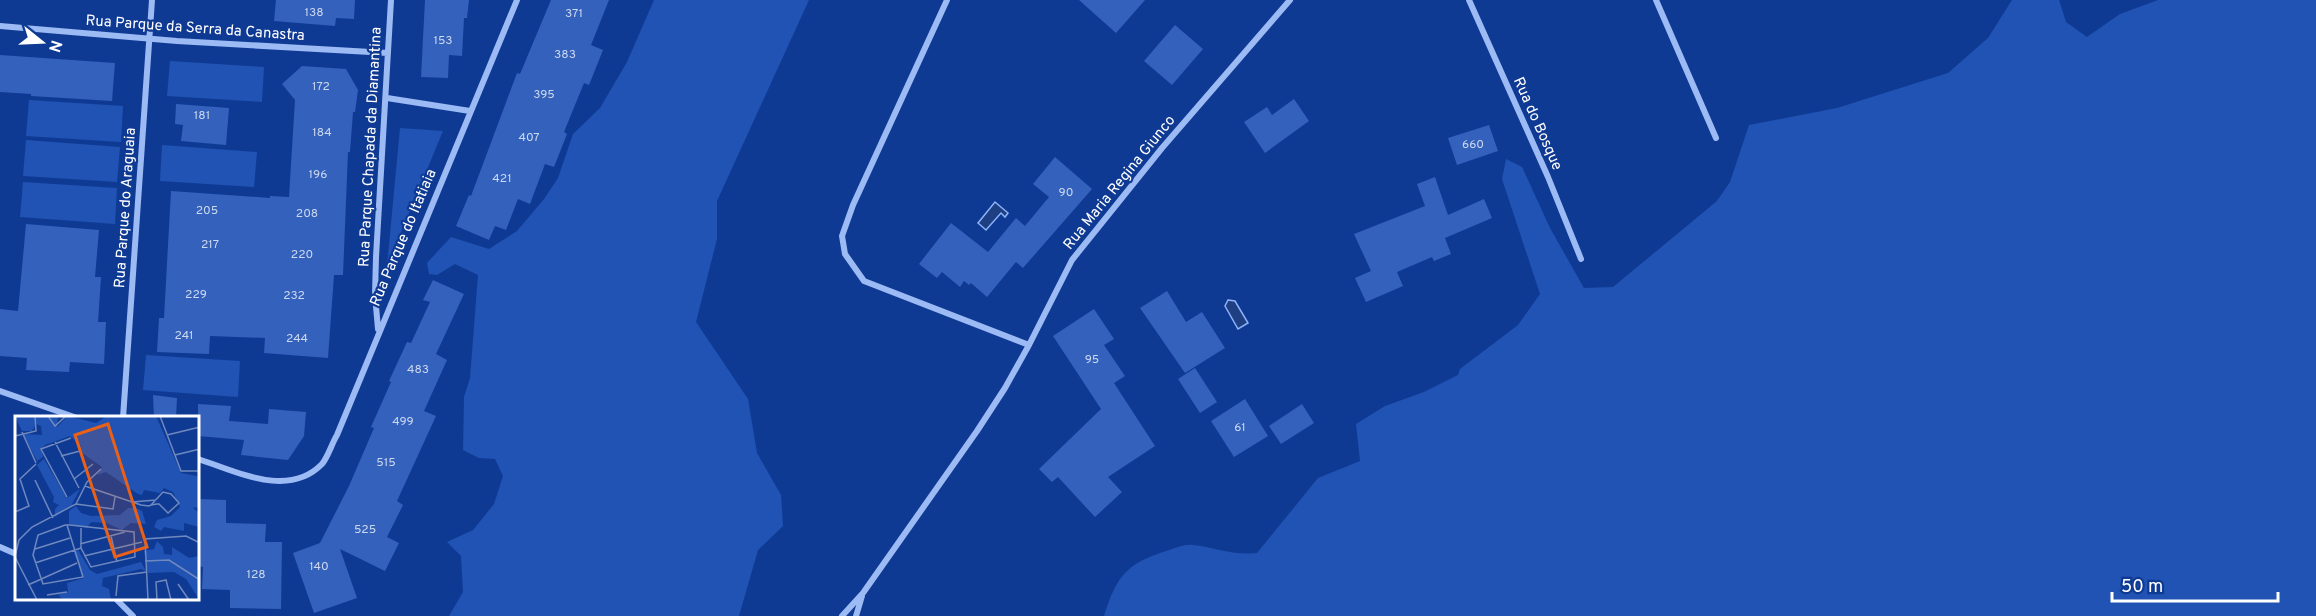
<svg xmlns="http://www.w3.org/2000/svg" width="2316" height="616" font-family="Overpass,sans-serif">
	<rect width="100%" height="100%" fill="#0f3a94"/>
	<path fill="#2053b4" d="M654 0H809L717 201V239L696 322 748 399 757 453 781 495 783 526 758 550 739 616H449L463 592 461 556 447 542 473 530 494 504 503 476 495 459 479 458 463 450 464 397 470 378 478 275 455 264 437 275 429 274 427 263 451 237 489 249 517 231 544 199 558 178 573 134 600 108 627 62Z
		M2012 0H2059L2066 22 2087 37 2120 14 2158 0H2316V616H1104C1117 575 1127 563 1169 550 1176 548 1185 544 1192 545 1215 547 1232 556 1257 553L1318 478 1360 461 1356 424 1385 406 1424 392 1458 375 1460 369 1518 325 1540 294 1502 179 1506 159 1522 167 1550 228 1584 288 1613 287 1717 201 1730 182 1749 125 1837 108 1948 73 1988 38Z
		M170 61 264 67 262 102 167 96Z
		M29 100 123 106 121 142 26 136Z
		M400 128 443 131 387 266Z
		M26 140 120 147 117 182 23 176Z
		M162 145 257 152 254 187 160 181Z
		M23 182 117 188 115 224 20 217Z
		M146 355 240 361 238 397 143 390Z"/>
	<path fill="#1f3f83" stroke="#8eb3f8" stroke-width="1.5" d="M995 202 1008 213 1005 217 1001 213 986 230 978 223Z
		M1228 300 1235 301 1248 323 1238 329 1225 306Z"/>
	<path fill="#3361bc" d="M276 0H355L354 19 336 18 335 26 274 21Z
		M425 0H469L467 18H464L462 56 449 55 448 78 421 77Z
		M551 0H609L591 45 603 50 589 85 584 83 564 132 567 134 554 167 545 164 530 204 518 199 506 230 495 226 489 240 456 226 469 195 471 196 517 73 520 74Z
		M1079 0H1145L1116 33Z
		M1175 25 1203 49 1172 85 1144 61Z
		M0 55 115 63 112 101 31 96V94L0 92Z
		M302 66 346 69 358 90 355 112H353L350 152H348L343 275H334L328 358 264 353 265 338 210 336 209 354 157 352 159 318H164L171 191 270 198V196L289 197 295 100 282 84Z
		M1294 99 1309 121 1265 153 1244 122 1267 107 1272 115Z
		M176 104 229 108 226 145 181 141 183 125 175 124Z
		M1489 125 1498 151 1457 165 1448 138Z
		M1055 157 1092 189 1023 268 1016 262 987 297 971 283 969 285 964 281 960 287 942 272 937 278 919 264 951 223 988 252 1016 218 1025 226 1049 197 1033 184Z
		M1435 177 1448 215 1484 199 1492 218 1445 238 1451 254 1434 261 1432 257 1397 272 1403 286 1366 302 1355 278 1371 271 1354 234 1425 206 1417 184Z
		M26 224 99 230 95 277H101L98 322H106L104 364 70 362 69 372 26 370 27 358 0 356V309L18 311Z
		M433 280 464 294 436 354 447 360 424 411 436 416 397 501 403 505 387 537 399 543 385 571 340 549 357 598 314 613 293 553 320 543 349 486 374 428 371 427 391 382 389 381 407 342 411 343 430 302 423 300Z
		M1167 291 1186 322 1202 312 1225 348 1185 373 1140 308Z
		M1094 309 1114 339 1104 345 1125 376 1114 383 1155 446 1108 477 1122 492 1095 517 1058 477 1052 482 1039 469 1101 409 1053 336Z
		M1195 368 1217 402 1200 413 1178 379Z
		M153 395 177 398 176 418H154Z
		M1245 399 1268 436 1234 457 1211 421Z
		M198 404 231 406 229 421 268 424 269 409 306 412 304 436 288 460 241 455 244 440 198 436Z
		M1302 404 1314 423 1281 444 1269 426Z
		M198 499 226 500V523L266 524 265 542H282L281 609 230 608V590L202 589 203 567 198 566Z"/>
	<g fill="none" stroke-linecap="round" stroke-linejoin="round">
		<path stroke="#9cbaf4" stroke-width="6" d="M947 0 853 205 842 236 845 254 864 281 1029 345
			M1469 0 1548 177 1581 259
			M1656 0 1716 138
			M0 26 177 41 388 53
			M387 98 470 111
			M378 329 375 295 376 257 391 0
			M0 391 77 418
			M123 418 152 0
			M198 459C236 471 288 499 322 464 328 457 332 443 337 435L517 0
			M0 547 16 554
			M117 600 133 616
			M842 616 863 593 977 431 1005 388 1029 345 1072 260 1162 148 1290 0
			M856 616 862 596"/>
	</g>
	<g text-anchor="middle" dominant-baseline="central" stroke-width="4.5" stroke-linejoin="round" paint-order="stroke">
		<g font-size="12" fill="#ccd8ee">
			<text x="314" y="13">138</text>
			<text x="574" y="14">371</text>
			<text x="443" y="41">153</text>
			<text x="565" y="55">383</text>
			<text x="321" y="87">172</text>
			<text x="544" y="95">395</text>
			<text x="202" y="116">181</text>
			<text x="322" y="133">184</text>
			<text x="529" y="138">407</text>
			<text x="1473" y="145">660</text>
			<text x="318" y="175">196</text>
			<text x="502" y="179">421</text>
			<text x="1066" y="193">90</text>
			<text x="207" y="211">205</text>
			<text x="307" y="214">208</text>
			<text x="210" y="245">217</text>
			<text x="302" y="255">220</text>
			<text x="196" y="295">229</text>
			<text x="294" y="296">232</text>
			<text x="184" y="336">241</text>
			<text x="297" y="339">244</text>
			<text x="1092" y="360">95</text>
			<text x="418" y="370">483</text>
			<text x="403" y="422">499</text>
			<text x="1240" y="428">61</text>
			<text x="386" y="463">515</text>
			<text x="365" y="530">525</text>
			<text x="319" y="567">140</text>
			<text x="256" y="575">128</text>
		</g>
		<g font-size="15" fill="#fff" stroke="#0f3a94">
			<text transform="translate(195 29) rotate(4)">Rua Parque da Serra da Canastra</text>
			<text transform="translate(1537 124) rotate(66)">Rua do Bosque</text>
			<text transform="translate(371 147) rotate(-87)">Rua Parque Chapada da Diamantina</text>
			<text transform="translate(1120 183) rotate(-51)">Rua Maria Regina Giunco</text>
			<text transform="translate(126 208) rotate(-86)">Rua Parque do Araguaia</text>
			<text transform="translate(404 238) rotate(-67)">Rua Parque do Itatiaia</text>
		</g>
	</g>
	<g transform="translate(15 416)">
		<rect width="184" height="184" fill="#0f3a94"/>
		<path d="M0 0H43L42 11 53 0 81 7 92 0H141L166 57 182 60 184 65V91L178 92 184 97V111L169 107V115L149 111 146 115 139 111 142 104 156 100 165 91 158 76 149 72 145 77 129 74 127 79 123 78 91 56 82 59 87 51 63 34 66 30 55 20 30 29 26 33 28 41 22 45 8 18 27 19 26 10 21 8 17 15H7ZM29 43 52 82 65 73 56 90 40 101V93L44 89 38 86 39 81 22 49ZM61 90 66 97 76 100 105 99 113 92H121L127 95 131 108 116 107 107 114 92 107 76 106 72 112 54 108V95ZM142 125 148 131 149 138 157 139V131L174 142 184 140V183L171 163 159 156 133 157 129 135 139 133ZM63 134 75 154 82 158 126 146 131 155 126 153 88 162 87 170 94 173 96 184H49L43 179 53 176 52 167 69 162 59 137Z" fill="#2053b4"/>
		<path fill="none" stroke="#6f89bf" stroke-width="1.5" d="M33 0 40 10 51 0M145 0 166 55H185M7 16 21 47M152 19 185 11M0 20 21 15 20 0M40 26 64 72M160 39 185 33M46 40 65 35M59 63 78 48M20 64 38 102M70 70 126 89 134 90 136 89 142 88H144L153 97 164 87 156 78 148 76 136 89M52 81 26 33 56 22M117 86 141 84M61 88 98 93 100 81M0 96 14 90 5 63 21 48M52 109 68 161 28 168 18 139 23 119 45 111 50 109H55L119 116 120 141 76 151 66 132V112M96 120 102 146M65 128 110 116M20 133 55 122M0 140 4 124 17 111 61 88 72 66 86 53M69 140 127 126M0 141 22 184M130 145 154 144 185 164M20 147 66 132M163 168 174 184M13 169 62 147M32 179 52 176M101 180 103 160 132 156M133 184 130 123 171 120 185 127M142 184 141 166 151 164 156 184"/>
		<path fill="#e96118" fill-opacity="0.15" stroke="#e96118" stroke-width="3" d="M93 8 132 131 100 141 60 19Z"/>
		<rect width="184" height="184" fill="none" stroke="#fff" stroke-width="3"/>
	</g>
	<g transform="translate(42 42) rotate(108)" stroke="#0f3a94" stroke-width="4.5" paint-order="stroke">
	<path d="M0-4.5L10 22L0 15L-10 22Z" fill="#ffffff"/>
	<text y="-9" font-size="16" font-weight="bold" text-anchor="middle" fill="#ffffff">N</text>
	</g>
	<path d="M2112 592v9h166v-9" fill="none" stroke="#ffffff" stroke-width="3"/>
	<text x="2121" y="592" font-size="18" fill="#ffffff" stroke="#0f3a94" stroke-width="4.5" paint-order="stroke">50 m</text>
</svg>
